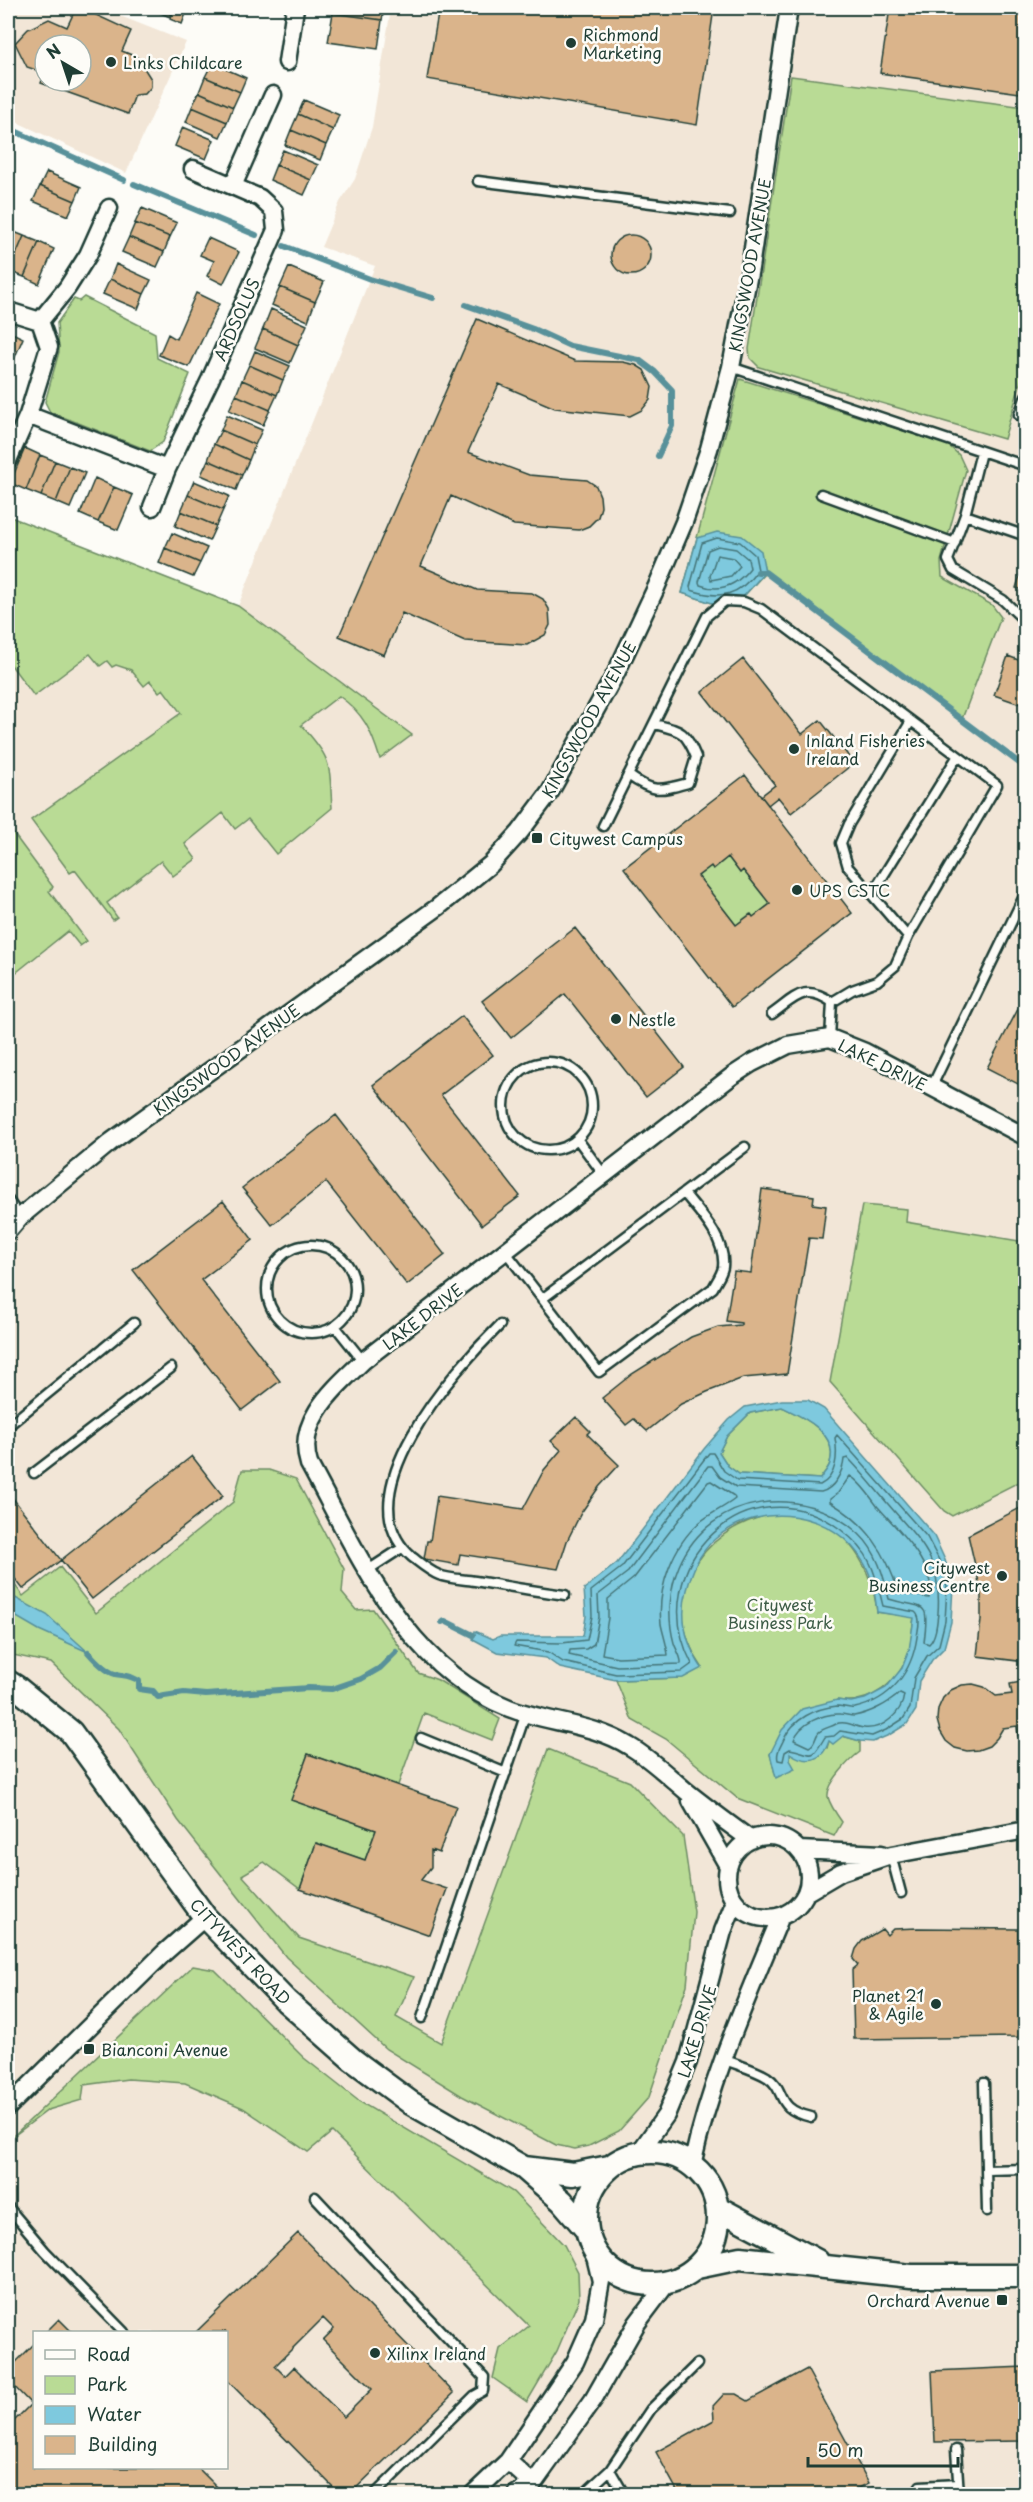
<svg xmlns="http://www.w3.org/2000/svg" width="1033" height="2502" font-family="'Playpen Sans',sans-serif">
	<rect width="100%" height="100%" fill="#fdfcf7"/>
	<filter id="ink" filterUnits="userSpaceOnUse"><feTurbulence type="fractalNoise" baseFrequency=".0167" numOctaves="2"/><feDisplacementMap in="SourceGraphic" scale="12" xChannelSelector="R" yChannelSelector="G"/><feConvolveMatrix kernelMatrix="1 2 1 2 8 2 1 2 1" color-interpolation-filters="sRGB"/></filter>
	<g filter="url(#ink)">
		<path fill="#f2e6d7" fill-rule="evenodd" d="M8 8H100L186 42 126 173 8 118ZM45 45H81V81H45Z
			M391 8H1025V2494H8V516L238 606 375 266 321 247 340 202 355 179 372 127ZM34 2332H226V2468H34Z"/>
		<path fill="#b9db95" stroke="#6c8c64" stroke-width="1.5" d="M791 76 1025 107V368L1004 439 759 367 750 358 749 349Z
			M84 297 155 333 157 358 190 374 163 442 150 451 50 412 45 402 59 352 57 323 74 299 79 301Z
			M740 379 948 445 959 455 966 470 941 561 942 577 992 605 1001 617 962 719 765 573 743 597 712 603 682 593Z
			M8 516 238 606 412 735 380 759C371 730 364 714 339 696L301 725C333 760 329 763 332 808L276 854 248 819 235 829 223 813 185 844 196 859 173 876 161 861 107 903 117 917 113 920 75 870 70 873 31 820 181 713 163 689 159 692 150 681 144 686 131 670 116 665 112 667 107 661 100 666 90 654 34 696 8 661Z
			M13 833 53 887 49 891 87 941 80 946 68 931 8 979V837Z
			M728 857 740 872 743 870 770 904 753 917 750 914 736 925 698 876 711 866 714 869Z
			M862 1205 907 1209 906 1222 1025 1242V1479L952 1516 944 1511 830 1382Z
			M782 1407C803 1417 839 1433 830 1463 829 1468 823 1474 820 1479L739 1474 728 1466 719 1452 727 1436 750 1413Z
			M242 1470H269L296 1479 344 1569 342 1593 356 1610 373 1609 418 1673 438 1680 500 1719 492 1740 424 1713 398 1785 308 1754 292 1800 376 1830 365 1860 316 1843 300 1889 264 1862 242 1875 299 1938 414 1977 396 2017 441 2043 548 1749 630 1782 683 1836 694 1912 687 1985 649 2097 619 2131 589 2146 575 2149 556 2145 462 2096 386 2049 286 1957 178 1820 119 1729 51 1663 8 1654V1576L23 1596 60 1567 96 1613 233 1502Z
			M773 1514C782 1515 792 1515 801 1516 848 1525 872 1568 877 1612L914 1617C912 1628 912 1640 909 1651 900 1682 870 1706 837 1700L770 1754 776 1777 790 1760V1753L827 1748 829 1741 842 1736 860 1741V1752C850 1759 826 1784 828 1797 830 1805 837 1815 842 1822L834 1836 737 1798 666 1739 632 1720 616 1680 682 1678 702 1667C656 1601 698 1528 773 1514Z
			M193 1966 215 1970 304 2058 360 2102 513 2192 564 2245 578 2272 579 2299 557 2351 527 2402 493 2378 500 2349 529 2326 332 2132 308 2152 243 2108 185 2083 128 2079 84 2085 82 2100 48 2110 11 2138Z"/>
		<path fill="#7ec9de" stroke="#58919a" stroke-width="1.5" fill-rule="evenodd" d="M717 532 742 536 761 551 765 572 743 597 712 603 682 593 697 538Z
			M782 1400H808L824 1409 933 1534 945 1560 953 1586 951 1622 944 1648 932 1660 919 1681 916 1710 907 1724 889 1735 873 1742 860 1741 843 1736 833 1744 829 1741C823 1761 807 1765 790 1753V1760L795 1769 776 1778 770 1754 782 1730 802 1709 837 1700 851 1702 865 1699 886 1688 902 1668 909 1650 914 1618 877 1612C875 1595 873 1578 864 1563 834 1510 760 1500 715 1539 699 1553 692 1571 687 1590 679 1618 686 1644 702 1668L683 1678 616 1680 560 1668 546 1658 497 1652 473 1639 475 1631 493 1639 500 1636H583L586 1616 584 1589 617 1563 704 1449 729 1420 745 1407ZM782 1407C803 1417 839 1433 830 1463 829 1468 823 1474 820 1479L739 1474 728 1466 719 1452 727 1436 750 1413Z
			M8 1594 47 1615 88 1652 39 1630 8 1612Z"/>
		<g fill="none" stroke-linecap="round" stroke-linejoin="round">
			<path stroke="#457578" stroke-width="1.5" d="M717 538 740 542 755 555 758 570C739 596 721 600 691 590L690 587 702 543Z
				M718 546 736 549 748 559 750 568C737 585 721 593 700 585L699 582 708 550Z
				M717 555 733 558 740 566 731 576 711 580 710 576Z
				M837 1435 927 1537 940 1562 947 1587 945 1621 939 1645 927 1656 914 1678 910 1708 903 1719 886 1730 872 1736 840 1731 834 1736 825 1737C810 1763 814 1753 790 1749L785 1752 783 1761 778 1760C776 1752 781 1746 784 1739 793 1719 816 1708 837 1706 843 1706 848 1709 855 1708 891 1700 912 1672 917 1637 918 1628 922 1618 915 1612L883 1606C879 1591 877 1577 870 1563 864 1549 852 1538 840 1529 750 1461 640 1565 692 1664L681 1672 616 1674 563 1662 548 1652 514 1646 516 1642 562 1643 587 1640 592 1616 591 1591 622 1567 709 1453H713L724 1471 737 1480 820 1485C837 1477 838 1455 835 1438Z
				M848 1458C862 1472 875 1489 888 1504 921 1543 942 1558 938 1613 937 1623 936 1637 929 1644L924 1642C930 1598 924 1610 889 1599 884 1576 877 1551 859 1534 804 1482 710 1493 679 1566 669 1590 667 1618 674 1643 676 1650 682 1657 681 1664L617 1666 569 1655 570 1650 586 1649 594 1644 599 1617 598 1595 628 1572 708 1466H712L720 1477 736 1487 821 1492C834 1489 843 1472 844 1459Z
				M850 1476C861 1482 870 1497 878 1507 896 1528 939 1568 929 1598L898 1592C887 1552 866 1523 830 1502V1499L838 1493Z
				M711 1481 734 1496 735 1499C725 1507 711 1513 700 1522 673 1545 657 1588 661 1624 663 1634 667 1645 668 1655L618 1657 602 1654 608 1618V1599L634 1578 708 1482Z
				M900 1693 904 1695C902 1713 883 1730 864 1728 855 1727 845 1720 836 1724 831 1727 824 1728 819 1732 814 1738 816 1744 809 1747L794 1740C799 1724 823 1713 840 1714 845 1714 849 1716 854 1716 870 1713 888 1704 900 1693Z"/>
			<path stroke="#58919a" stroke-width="6" d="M8 128 124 180
				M134 184 256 235
				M284 246 370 279 433 298
				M466 305 533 329 570 346 639 360 655 372 672 390V426L658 456
				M758 572H765L1026 768
				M442 1622 445 1621 473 1635
				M88 1652C95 1660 105 1671 115 1674 125 1676 130 1675 139 1681V1689L153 1691 158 1697 184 1693 206 1695 309 1688 332 1689 361 1679 380 1668 396 1652"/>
		</g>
		<path fill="#dab48b" stroke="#1f3d34" stroke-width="1.5" fill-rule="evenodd" d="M76 8H81L131 31 122 51 137 57 151 79V87L145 94 135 95 128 114 41 83 45 73 27 67 15 43 28 29 49 19 67 27ZM45 45H81V81H45Z
			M157 8H174L170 17 156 11Z
			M175 8H203L200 16 187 11 182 24 170 19Z
			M333 8H384L382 20 333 13Z
			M439 8H714L697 125 427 79Z
			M890 8H1026V94L880 73Z
			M333 13 382 20 378 49 328 42Z
			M212 63 246 78 240 92 205 77Z
			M205 77 240 92 233 107 199 92Z
			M199 92 233 107 227 122 192 107Z
			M304 100 339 115 333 130 298 114Z
			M192 107 227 122 220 137 186 122Z
			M298 114 333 130 326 145 291 130Z
			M183 127 214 140 206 159 175 146Z
			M291 130 326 145 320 160 285 145Z
			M283 150 318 165 311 180 276 165Z
			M276 165 311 180 304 195 270 180Z
			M47 172 81 187 75 201 40 186Z
			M40 186 75 201 68 216 33 201Z
			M142 208 177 223 170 237 135 223Z
			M135 223 170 237 164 252 129 237Z
			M9 230 24 236 9 271 8 270Z
			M611 255a20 20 0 1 1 40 0a20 20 0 1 1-40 0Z
			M24 236 39 242 24 277 9 271Z
			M129 237 164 252 157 267 122 252Z
			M208 238 239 252 223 284 207 276 214 261 200 255Z
			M39 242 54 249 39 284 24 277Z
			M116 264 151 280 144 294 110 279Z
			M289 267 324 282 315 302 280 287Z
			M110 279 144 294 138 309 103 294Z
			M280 287 315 302 308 321 272 305Z
			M196 293 219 304 189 367 159 355 168 334 176 339Z
			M271 309 307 325 298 345 263 329Z
			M477 319 575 361 623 362 636 365 644 370 652 387 650 400 642 410 630 416 555 408 499 384 468 452 529 475 587 480 596 486 600 496 601 507 598 517 589 526 579 530 514 525 451 496 421 566 477 590 532 593 543 599 549 609 550 625 545 635 527 645 465 641 402 613 384 655 339 636Z
			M263 329 298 345 290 363 255 348Z
			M8 331 23 338 15 357 8 353Z
			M255 351 290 366 283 380 249 365Z
			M249 365 283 380 277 395 242 380Z
			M242 380 277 395 270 410 236 395Z
			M236 395 270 410 263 425 229 410Z
			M227 415 262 430 255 445 221 430Z
			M221 430 255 445 249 460 214 444Z
			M214 444 249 460 242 475 208 460Z
			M25 448 40 455 26 490 10 483Z
			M40 455 55 461 41 496 26 490Z
			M208 460 242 475 236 490 201 475Z
			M55 461 70 467 56 502 41 496Z
			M70 467 85 473 70 508 56 502Z
			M95 478 114 487 98 522 80 514Z
			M194 481 229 496 223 510 188 495Z
			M114 487 133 495 118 530 98 522Z
			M188 495 223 510 216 526 181 511Z
			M181 511 216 526 209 541 175 526Z
			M172 533 207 548 200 563 165 548Z
			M165 548 200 563 193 577 159 563Z
			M1025 560H1026V591L1016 588Z
			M1008 656 1026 663V706L994 695Z
			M743 659 802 734 820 720 854 763 791 813 778 797 768 805 761 796 775 785 702 692Z
			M745 775 852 913 732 1007 624 868ZM728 857 740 873 743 870 770 904 753 917 751 914 736 925 698 876 711 866 713 869Z
			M575 928 684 1067 646 1097 565 994 511 1038 482 1001Z
			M1026 994V1088L987 1068Z
			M462 1016 493 1055 441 1095 520 1196 482 1225 373 1085Z
			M336 1115 445 1255 407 1285 326 1182 272 1225 242 1188Z
			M762 1189 814 1196 813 1204 826 1206 822 1239 809 1238 787 1374 743 1378 707 1392 681 1404 647 1431 634 1419 626 1425 602 1398 632 1374 691 1337 718 1327 741 1325V1323L726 1321 734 1271 751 1273Z
			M223 1201 253 1240 201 1280 280 1381 242 1410 133 1270Z
			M576 1417 590 1431 587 1434 619 1465 599 1487 581 1513 567 1541 558 1569 460 1554 458 1565 424 1559 427 1541H430L437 1496 523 1509 544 1470 561 1450 551 1441Z
			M192 1456 223 1496 92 1599 61 1560Z
			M8 1492 61 1560 23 1589 8 1570Z
			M1026 1505V1662L977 1656 981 1620V1591L968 1535Z
			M1026 1681V1735L1018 1736 1017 1726 1003 1728 997 1738 989 1746 978 1750 967 1751 955 1748 946 1741 940 1731 937 1720 938 1709 943 1698 951 1690 962 1685 973 1684 984 1687 996 1696 1012 1694 1010 1684Z
			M308 1754 456 1806 439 1853 431 1850V1867L421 1880 447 1889 430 1935 300 1889 316 1843 365 1860 376 1830 291 1800Z
			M918 1928 1018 1929 1019 2037 854 2039 852 1970 858 1965 853 1959 856 1949 862 1941 882 1929 887 1935 893 1929Z
			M298 2233 454 2393 350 2494H340L226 2379V2332H196ZM323 2318 334 2329 323 2340 372 2389 344 2417 294 2367 285 2376 275 2366Z
			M59 2319 72 2332H46Z
			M34 2344V2468H198L219 2489 213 2494H8V2427L31 2404 8 2380V2370Z
			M1026 2367V2441L935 2442 932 2371Z
			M807 2369 869 2483 847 2494H679L656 2452 714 2420 713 2406 724 2394H736L748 2401Z"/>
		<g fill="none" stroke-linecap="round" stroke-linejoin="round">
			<defs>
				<path id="service" d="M478 181 730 213
					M731 367 1026 466
					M1026 396 1019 415 1026 418
					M981 452 965 515 948 560 953 570 1003 600 1026 622
					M821 494 955 543
					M965 515 1026 536
					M628 775C653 793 659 791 688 783L696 757C685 730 681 731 654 724
					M603 826 707 616 725 601 744 602 761 609 997 785 908 937 895 966 877 981 852 990 832 1002 830 1038
					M872 894 957 757
					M908 937 848 867 841 843 849 824 911 721
					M772 1014C796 997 804 983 832 1002
					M504 1106a44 44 0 1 1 88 0a44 44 0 1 1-88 0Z
					M931 1088 1026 892
					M578 1140 604 1175
					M8 1200 20 1217
					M267 1289a44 44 0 1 1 88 0a44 44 0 1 1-88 0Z
					M505 1251 599 1372 713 1288C716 1282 722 1274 723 1267 726 1239 700 1213 684 1193
					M542 1299 745 1147
					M500 1325C454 1370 341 1496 412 1557 420 1563 429 1571 439 1575 449 1579 463 1579 475 1581 505 1586 535 1591 565 1595
					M335 1326 363 1361
					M8 1426 134 1323
					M34 1473 171 1368
					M368 1570 402 1548
					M421 1738 506 1773
					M891 1855 901 1893
					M422 2018 526 1713
					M723 2059C737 2065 754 2069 767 2077 788 2091 773 2108 811 2117
					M984 2083 987 2211
					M987 2170 1026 2169
					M315 2197 484 2377 483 2391 474 2396 375 2494
					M8 2207 45 2251 124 2332
					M956 2450 959 2494
					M610 2470 624 2494
					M920 2486 958 2484
					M584 2494 610 2470 651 2409 697 2364
					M871 2494 874 2493"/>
				<path id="minor" d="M287 62 295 8
					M233 186 273 95
					M8 311 40 321 67 288 88 255 109 208
					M28 415 167 469 152 507
					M8 460 28 415 49 347 40 321
					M167 469 210 380 276 230 274 211 260 198 193 169
					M8 1231 20 1217 112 1141 438 907 491 864 520 832 550 792 616 673 656 588 684 522 709 449 731 367 750 268 789 8
					M691 1801 728 1866
					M727 1877a41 41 0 1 1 82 0a41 41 0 1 1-82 0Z
					M751 1840C729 1824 707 1808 686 1791 668 1776 650 1758 629 1746 592 1723 548 1723 509 1708 405 1667 359 1555 309 1464 295 1421 335 1388 363 1361L732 1076 752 1063 788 1045 830 1038 865 1052 1026 1137
					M799 1850 882 1854
					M807 1892 841 1872 891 1855 1026 1830
					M8 2107 164 1953 205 1917
					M639 2153 666 2115 688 2062 723 1931 735 1901
					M692 2165C711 2078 747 1998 781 1916
					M508 2461 533 2484
					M473 2494 508 2461 575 2362 594 2319 601 2281 593 2248
					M516 2494 533 2484 593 2400 637 2323 668 2282"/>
				<path id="secondary" d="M8 1682 16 1687 71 1732 205 1917 286 2001 353 2060 411 2103 524 2168 562 2201 586 2229
					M586 2218a66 66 0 1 1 132 0a66 66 0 1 1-132 0Z
					M524 2168 573 2174 609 2167
					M718 2208 817 2261
					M697 2267 740 2258 911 2276H1026"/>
			</defs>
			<use href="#service" stroke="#1f3d34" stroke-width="13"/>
			<use href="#minor" stroke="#1f3d34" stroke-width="21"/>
			<use href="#secondary" stroke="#1f3d34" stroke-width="27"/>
			<use href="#service" stroke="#fdfcf7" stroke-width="8"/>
			<use href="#minor" stroke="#fdfcf7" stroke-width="16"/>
			<use href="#secondary" stroke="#fdfcf7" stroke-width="22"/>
		</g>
	</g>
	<g fill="#1f3d34" stroke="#fdfcf7" stroke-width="2">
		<circle cx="571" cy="43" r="6"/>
		<circle cx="111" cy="62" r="6"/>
		<circle cx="794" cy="749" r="6"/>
		<rect x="531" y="832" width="12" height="12" rx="3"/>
		<circle cx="797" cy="890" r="6"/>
		<circle cx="616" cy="1019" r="6"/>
		<circle cx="1002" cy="1576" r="6"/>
		<circle cx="936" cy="2004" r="6"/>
		<rect x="83" y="2043" width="12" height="12" rx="3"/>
		<rect x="996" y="2294" width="12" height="12" rx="3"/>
		<circle cx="375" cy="2353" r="6"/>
	</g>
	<g text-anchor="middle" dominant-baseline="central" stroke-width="5" stroke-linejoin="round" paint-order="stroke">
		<g font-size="16" fill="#1f3d34" stroke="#fdfcf7" text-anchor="start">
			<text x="583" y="34">Richmond<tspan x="583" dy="18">Marketing</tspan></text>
			<text x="123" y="62">Links Childcare</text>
			<text x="806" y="740">Inland Fisheries<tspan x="806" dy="18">Ireland</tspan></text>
			<text x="549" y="838">Citywest Campus</text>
			<text x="809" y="890">UPS CSTC</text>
			<text x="628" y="1019">Nestle</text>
			<text x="990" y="1567" text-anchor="end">Citywest<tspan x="990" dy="18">Business Centre</tspan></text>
			<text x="924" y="1995" text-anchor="end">Planet 21<tspan x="924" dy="18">&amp; Agile</tspan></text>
			<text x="101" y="2049">Bianconi Avenue</text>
			<text x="990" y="2300" text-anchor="end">Orchard Avenue</text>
			<text x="387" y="2353">Xilinx Ireland</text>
		</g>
		<g font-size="16" fill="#1f3d34" stroke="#fdfcf7">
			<text transform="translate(749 265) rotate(-80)">KINGSWOOD AVENUE</text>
			<text transform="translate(236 319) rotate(-66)">ARDSOLUS</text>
			<text transform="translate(588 719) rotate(-61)">KINGSWOOD AVENUE</text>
			<text transform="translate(226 1059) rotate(-36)">KINGSWOOD AVENUE</text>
			<text transform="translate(883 1064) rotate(26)">LAKE DRIVE</text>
			<text transform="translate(422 1316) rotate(-38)">LAKE DRIVE</text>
			<text transform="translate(241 1951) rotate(47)">CITYWEST ROAD</text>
			<text transform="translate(696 2031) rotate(-73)">LAKE DRIVE</text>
		</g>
		<g font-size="16" fill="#3e5d47" stroke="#fdfcf7">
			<text x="780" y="1604">Citywest<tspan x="780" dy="18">Business Park</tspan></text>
		</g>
	</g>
	<rect width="1033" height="2502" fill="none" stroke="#fdfcf7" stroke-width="30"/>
	<rect x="15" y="15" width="1003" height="2472" fill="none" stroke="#1f3d34" stroke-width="2" filter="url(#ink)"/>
	<rect x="33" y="2331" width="195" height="138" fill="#fdfcf7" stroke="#a4b0a9" stroke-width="1.5"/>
	<rect x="45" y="2350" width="30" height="9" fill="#fdfcf7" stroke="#a4b0a9" stroke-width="1.5"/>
	<text x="87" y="2361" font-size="18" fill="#1f3d34">Road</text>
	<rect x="45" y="2376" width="30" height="18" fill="#b9db95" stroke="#a4b0a9" stroke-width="1.5"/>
	<text x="87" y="2391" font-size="18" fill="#1f3d34">Park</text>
	<rect x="45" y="2406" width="30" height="18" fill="#7ec9de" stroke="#a4b0a9" stroke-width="1.5"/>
	<text x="87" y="2421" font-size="18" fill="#1f3d34">Water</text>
	<rect x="45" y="2436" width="30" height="18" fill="#dab48b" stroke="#a4b0a9" stroke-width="1.5"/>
	<text x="87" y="2451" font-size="18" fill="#1f3d34">Building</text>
	<g transform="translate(63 63) rotate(321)"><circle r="28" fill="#fdfcf7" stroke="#a4b0a9" stroke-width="1.5"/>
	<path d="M0-4.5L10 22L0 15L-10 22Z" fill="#1f3d34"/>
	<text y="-9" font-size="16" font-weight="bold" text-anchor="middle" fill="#1f3d34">N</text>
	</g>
	<path d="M808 2457v9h150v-9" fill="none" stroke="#1f3d34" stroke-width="3"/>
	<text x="817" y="2457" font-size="18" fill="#1f3d34" stroke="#fdfcf7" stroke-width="4.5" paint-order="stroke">50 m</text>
</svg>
